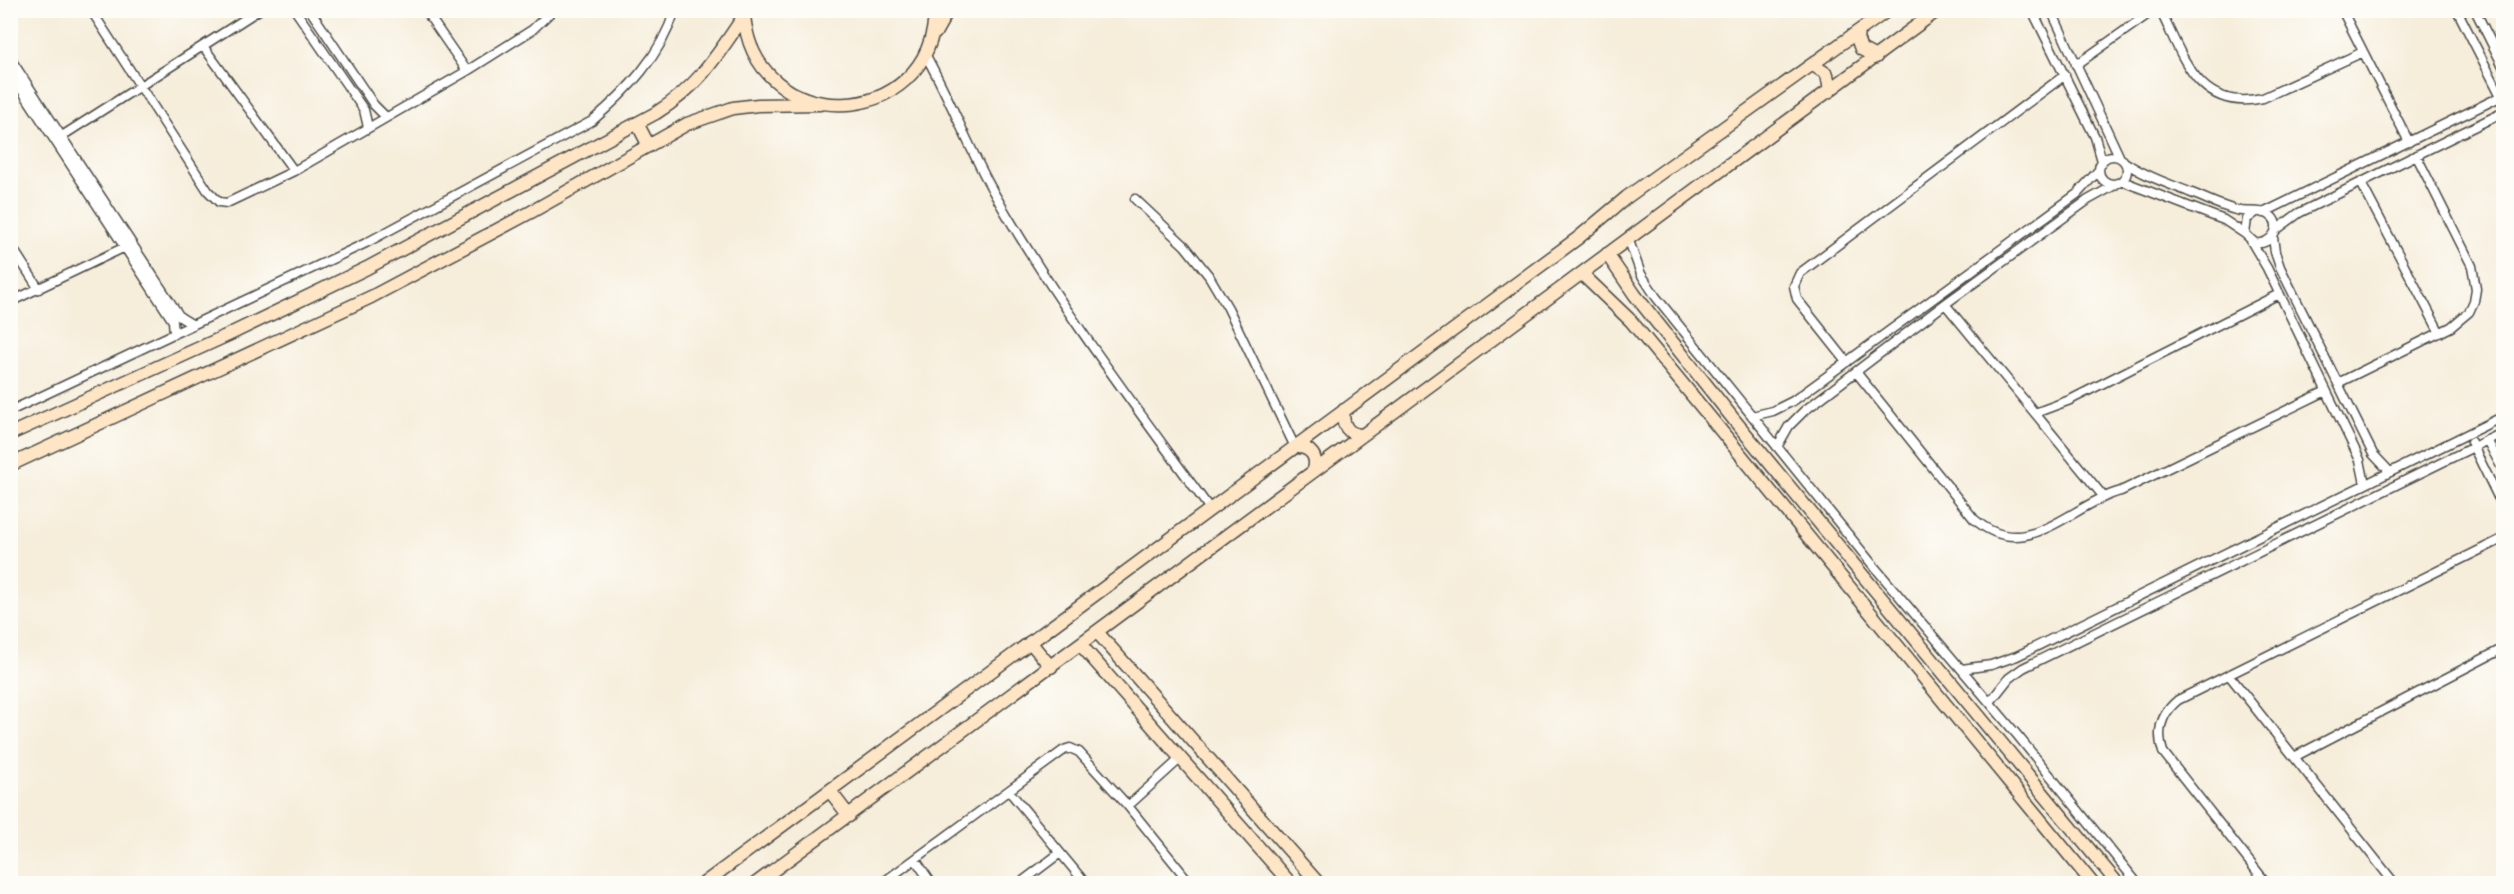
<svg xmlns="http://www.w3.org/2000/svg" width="2514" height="894" font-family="'Gentium Book Plus',serif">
	<rect width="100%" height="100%" fill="#fdfcf7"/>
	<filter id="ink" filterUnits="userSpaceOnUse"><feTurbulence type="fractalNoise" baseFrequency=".0167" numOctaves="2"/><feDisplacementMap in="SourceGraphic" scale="12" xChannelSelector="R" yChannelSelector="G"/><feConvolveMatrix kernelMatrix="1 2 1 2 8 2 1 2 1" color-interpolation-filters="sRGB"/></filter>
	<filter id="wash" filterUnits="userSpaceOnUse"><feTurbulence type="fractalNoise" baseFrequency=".008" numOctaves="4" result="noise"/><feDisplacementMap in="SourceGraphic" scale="24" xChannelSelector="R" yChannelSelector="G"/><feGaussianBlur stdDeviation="1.35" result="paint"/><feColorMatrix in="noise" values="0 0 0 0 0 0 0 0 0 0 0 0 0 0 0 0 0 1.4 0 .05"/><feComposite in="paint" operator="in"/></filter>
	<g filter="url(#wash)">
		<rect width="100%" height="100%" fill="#f6edda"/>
	</g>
	<g filter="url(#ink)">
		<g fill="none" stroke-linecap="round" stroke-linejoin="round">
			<defs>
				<path id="street" d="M91 10 208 191 219 202 227 203 294 171 467 71 532 30 553 10
					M295 10 364 110 368 127
					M310 10 374 105 386 117
					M425 10 467 71
					M2032 10 2095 137 2102 161
					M2051 10 2120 158
					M2160 10C2184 58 2198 112 2263 98L2363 52
					M2342 10 2409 142
					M2457 10 2504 102
					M2475 10 2504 68
					M203 46 294 171
					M925 54C950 98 968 147 994 193 1057 304 1135 406 1210 509
					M10 58 180 317 193 325
					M2076 65 2154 10
					M10 72 173 321 174 334
					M62 136 259 10
					M2099 170a14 14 0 1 1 28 0a14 14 0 1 1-28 0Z
					M2126 163C2145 176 2167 183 2189 192 2205 198 2220 206 2236 210 2246 213 2260 210 2268 214 2285 224 2272 246 2255 243L2245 234 2247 219 2255 213
					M2122 181 2224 220 2245 234
					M2361 183 2440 333
					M1135 199 1185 246 1209 276 1228 308 1295 447
					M2263 213 2504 95
					M2276 230 2299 213 2504 112
					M2273 237 2275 252 2280 267 2373 454 2390 472
					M1628 238 1641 274 1656 297 1872 564 2018 736 2138 884
					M2251 241 2267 268 2360 460 2365 484
					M10 244 39 289
					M10 302 125 247
					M1945 304 2103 496
					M1847 362 1797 299 1794 286 1800 273 2065 75
					M1856 372 1974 519C2026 565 2069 505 2121 491L2326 391
					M2338 383 2451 327 2469 312 2474 301 2476 289 2472 266 2416 155
					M10 411 366 243 592 121C627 91 661 56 675 10
					M2035 413 2070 400 2279 294
					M1752 416 1773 411 1793 401 2077 194 2098 171
					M2487 440 2504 472
					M2471 442 2504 509
					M1777 447 1789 426 1804 411 1945 304 2088 200 2115 185
					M1962 669 1991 665 2017 656 2504 416
					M2229 675 2395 884
					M1990 702 2009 678 2023 668 2504 432
					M2294 757 2504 648
					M1009 791 1086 884
					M1128 806 1181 758
					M915 859 932 884
					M881 884 1064 750 1070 748 1079 752 1128 806 1191 884
					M1019 884 1060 853
					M2267 884 2163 752C2156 731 2161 714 2178 700L2504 538"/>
				<path id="secondary" d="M744 14C753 137 933 133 935 10
					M935 33 948 10
					M1858 33 1857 38 1861 49 1876 57
					M1813 65 1827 74 1830 91
					M637 123 649 146
					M1607 254 1635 295 1735 421 2118 884
					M1582 274 1631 321 2093 884
					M1344 410C1341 425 1348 435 1363 435
					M10 434 228 335 367 268 656 113C698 87 717 56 744 16
					M1295 447C1311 446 1319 458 1313 472
					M10 465 371 297 531 212 687 124 733 108 758 105 820 104
					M1097 632 1319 884
					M1030 642 1051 667
					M1080 644 1291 884
					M830 791 849 816
					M703 884 1578 238 1627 197 1888 10
					M755 884 1938 10"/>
			</defs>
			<use href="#street" stroke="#494845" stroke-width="11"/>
			<use href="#secondary" stroke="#494845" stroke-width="15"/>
			<use href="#street" stroke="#fff" stroke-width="8"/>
			<use href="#secondary" stroke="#fde5c5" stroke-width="12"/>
		</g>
	</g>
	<rect width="2514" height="894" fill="none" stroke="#fdfcf7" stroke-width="36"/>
</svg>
